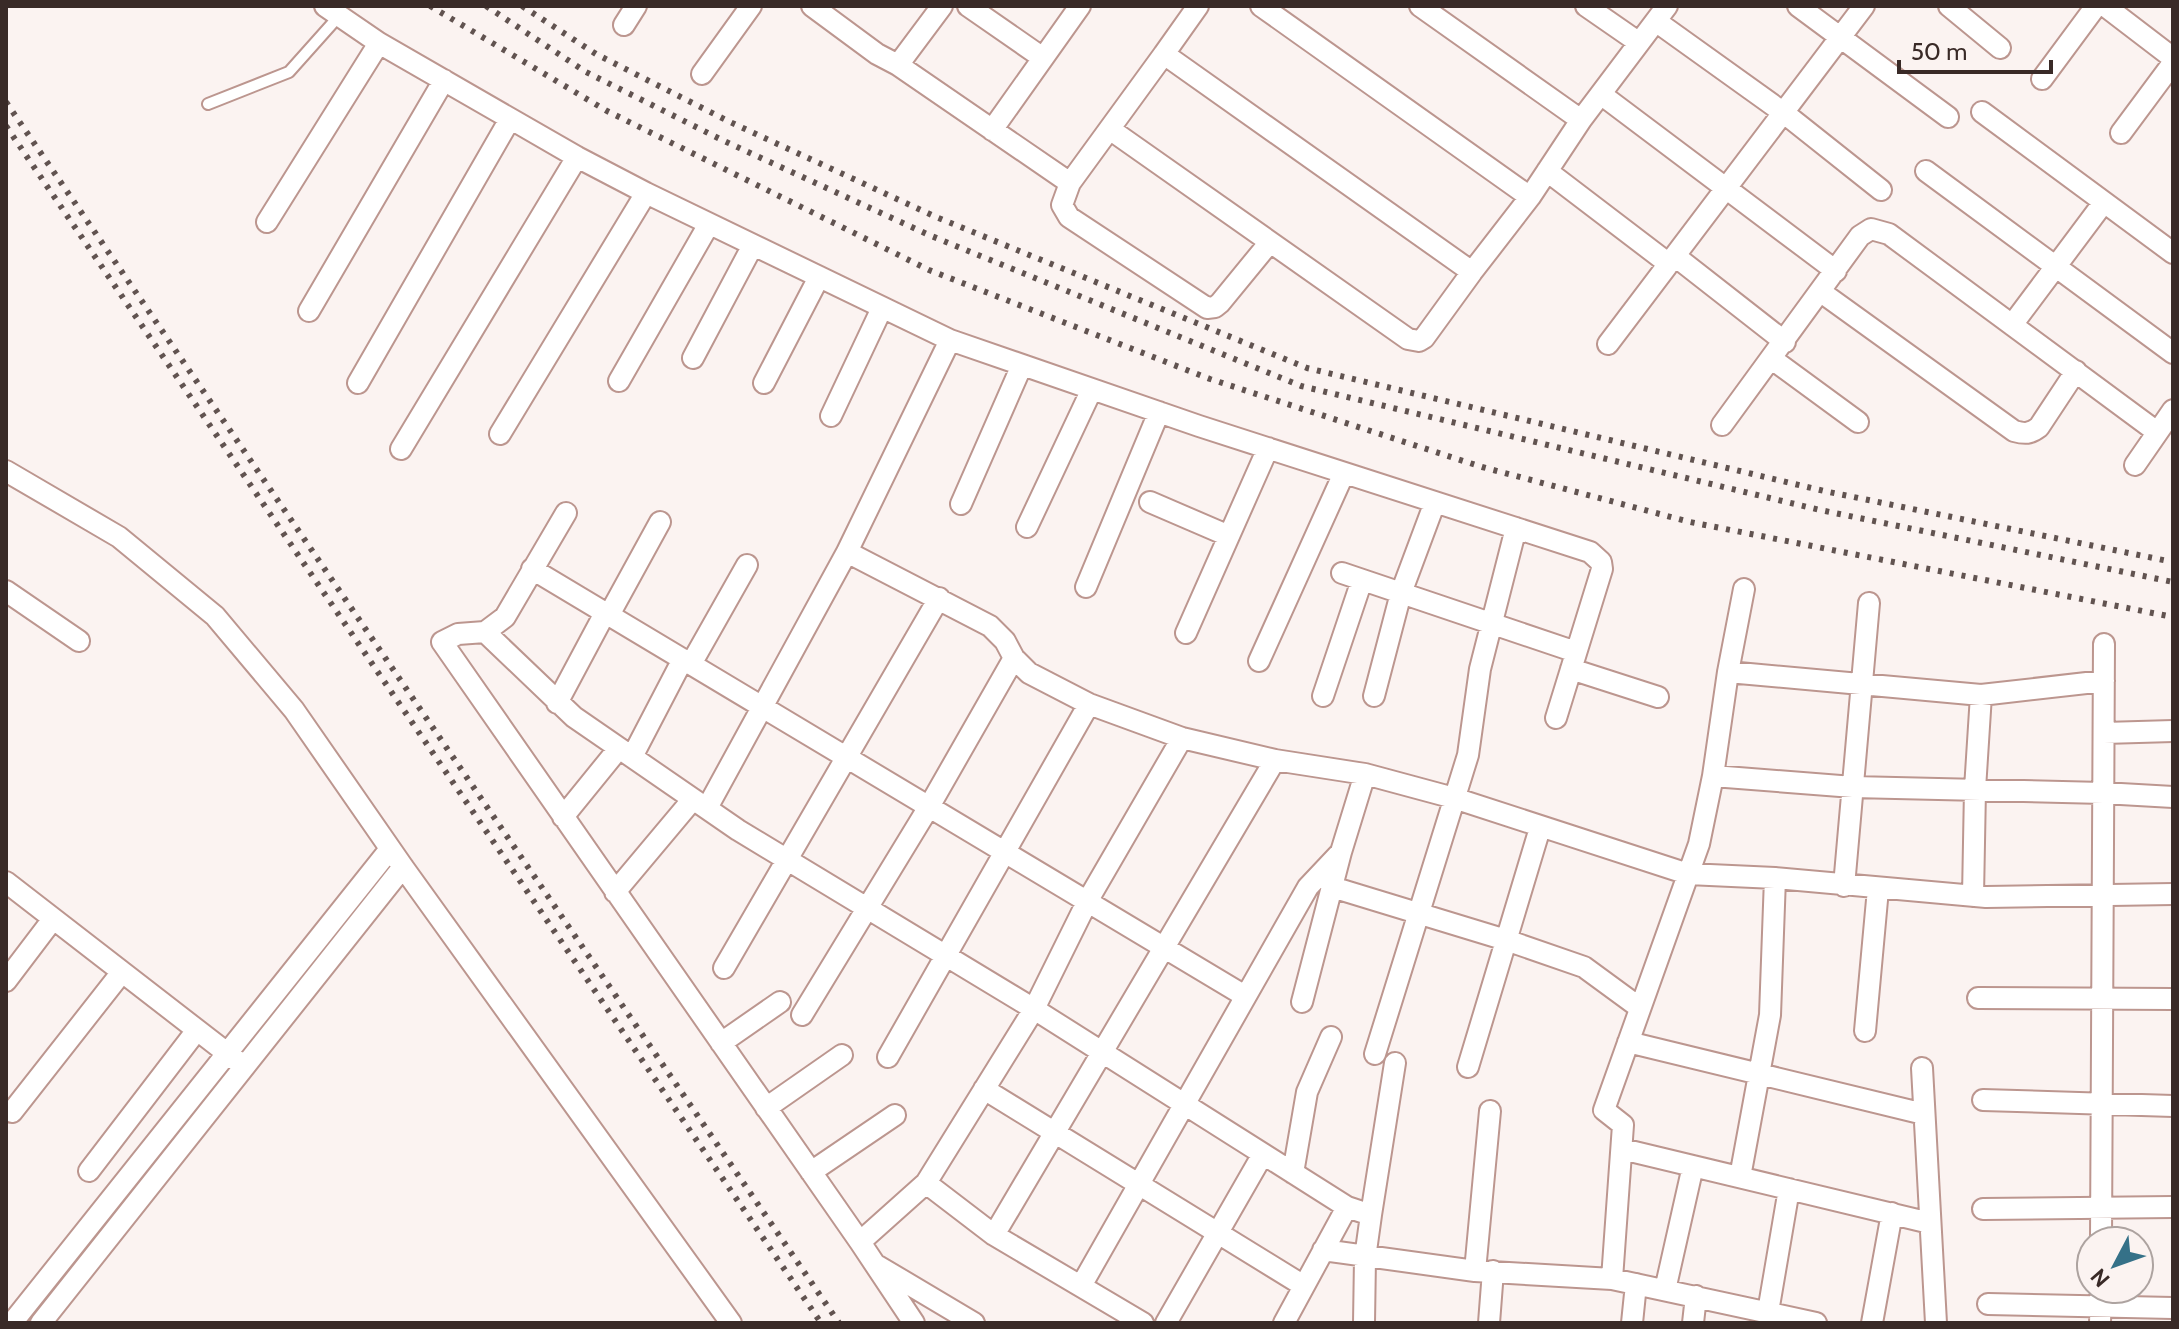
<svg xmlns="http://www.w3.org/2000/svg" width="2179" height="1329" font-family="Cabin,sans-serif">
	<rect width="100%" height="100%" fill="#fbf3f1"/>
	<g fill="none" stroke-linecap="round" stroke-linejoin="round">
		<defs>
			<path id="service" d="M208 104 289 72 339 16"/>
			<path id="minor" d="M325 6 379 43 577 157 646 193 950 340 1199 426 1590 552 1601 562 1602 569 1556 718
				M812 6 877 54 898 65 1070 183 1164 54 1472 272 1530 197 1581 120 1667 6
				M968 6 1043 58
				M1261 6 1530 197
				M1420 6 1581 120
				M1586 6 1638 42
				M1798 6 1948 117
				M1949 6 2000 48
				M2105 6 2173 58
				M1657 22 1784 113 1881 190
				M624 25 636 6
				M1164 54 1198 6
				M898 65 942 6
				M702 74 751 6
				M2042 79 2096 6
				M1602 95 1836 271
				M1982 112 2173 253
				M992 130 1080 6
				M1111 130 1408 339 1419 341 1424 338 1472 272
				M2121 133 2173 63
				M1547 171 1669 264
				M1926 171 2173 353
				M1070 183 1062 205 1069 217 1207 308 1215 307 1220 303 1270 242
				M267 222 379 43
				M1675 256 1785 342
				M1821 292 2014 431C2025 434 2030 434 2039 427L2076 371
				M309 311 444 80
				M2012 325 2104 202
				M1608 344 1864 6
				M693 358 753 245
				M1772 359 1858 422
				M619 381 709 224
				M358 383 510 119
				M764 383 819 277
				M831 416 882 308
				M1722 425 1860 236 1871 229 1889 234 2157 432
				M500 434 646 193
				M401 449 577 157
				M2135 465 2173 410
				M6 471 119 537 215 616 294 710 403 867 731 1323
				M1150 502 1229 536
				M961 504 1022 365
				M566 513 505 617 485 632 458 634 442 642 860 1242 914 1323
				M1027 527 1092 389
				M847 552 990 626 1005 641 1014 658 1029 673 1089 704 1182 738 1275 760 1365 774 1454 798 1688 874 1775 878 1986 897 2173 894
				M532 569 1245 996
				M1342 573 1576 652
				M1086 587 1159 412
				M6 591 79 641
				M609 615 660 522
				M485 632 574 717 738 830 1034 1009 1347 1207 1371 1215 1365 1258 1364 1323
				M1186 633 1268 448
				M1259 661 1344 473
				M691 664 747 565
				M1571 669 1658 697
				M1728 672 1981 695 2104 681
				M1323 696 1362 580
				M1374 696 1401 593 1435 502
				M557 703 605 613
				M2104 733 2173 731
				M632 757 683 659
				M1713 776 1853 787 2103 793 2173 797
				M707 808 847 552 950 340
				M563 817 619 748
				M6 882 236 1060
				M1844 886 1869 603
				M1332 887 1506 940 1584 967 1640 1008
				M615 892 693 799
				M1973 896 1975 789 1981 695
				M724 968 939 598
				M6 981 53 919
				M1978 998 2173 999
				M1302 1002 1341 852 1365 774
				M802 1015 930 805 1014 658
				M1865 1031 1878 889
				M1628 1042 1924 1114
				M721 1043 780 1002
				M1375 1054 1468 755 1480 669 1516 528
				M888 1057 1089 704
				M1468 1067 1540 828
				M1922 1068 1936 1323
				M984 1089 1304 1286
				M1983 1100 2173 1106
				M766 1108 842 1055
				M12 1112 122 972
				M1622 1149 1930 1223
				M89 1171 197 1030
				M811 1172 895 1115
				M1293 1173 1307 1092 1331 1037
				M1740 1177 1770 1015 1775 878
				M926 1183 994 1235 1143 1323
				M1983 1209 2173 1207
				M1371 1215 1395 1063
				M994 1235 1275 760
				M2101 1241 2104 644
				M860 1242 926 1183 1034 1009 1088 900 1182 738
				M1323 1250 1475 1271 1612 1279 1816 1323
				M878 1266 974 1323
				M1475 1271 1490 1111
				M1612 1279 1623 1125 1604 1110 1699 844 1713 776 1728 672 1744 589
				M1081 1286 1308 887 1341 852
				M1665 1290 1693 1166
				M1988 1304 2173 1308
				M1768 1312 1789 1189
				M12 1323 390 849
				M41 1323 403 867
				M1166 1323 1263 1154
				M1284 1323 1347 1207
				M1489 1323 1493 1271
				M1632 1323 1636 1284
				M1693 1323 1696 1296
				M1872 1323 1892 1213
				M2100 1323 2101 1289"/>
		</defs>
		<use href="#service" stroke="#bc968f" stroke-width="14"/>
		<use href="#minor" stroke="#bc968f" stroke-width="24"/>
		<use href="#service" stroke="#fff" stroke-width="10"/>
		<use href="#minor" stroke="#fff" stroke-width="20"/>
		<path stroke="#615350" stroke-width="6" stroke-dasharray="4 8" stroke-linecap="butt" d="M430 6 607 111 929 270 1210 379 1482 467 1690 522 2173 617
			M486 6 586 72 722 140 929 235 1301 386 1820 510 2173 582
			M522 6 596 54 730 122 936 217 1307 368 1824 491 2173 562
			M6 102 839 1323
			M6 126 821 1323"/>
	</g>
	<rect width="2179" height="1329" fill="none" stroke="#392a27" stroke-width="16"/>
	<g transform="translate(2115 1265) rotate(229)"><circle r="38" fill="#fbf3f1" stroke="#ada3a0" stroke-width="2"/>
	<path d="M0-6L14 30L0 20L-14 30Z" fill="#357188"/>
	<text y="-12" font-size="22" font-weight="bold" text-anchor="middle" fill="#392a27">N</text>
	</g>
	<path d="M1899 60v12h152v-12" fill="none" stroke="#392a27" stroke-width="4"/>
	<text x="1911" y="60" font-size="24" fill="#392a27" stroke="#fbf3f1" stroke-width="6" paint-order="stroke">50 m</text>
</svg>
